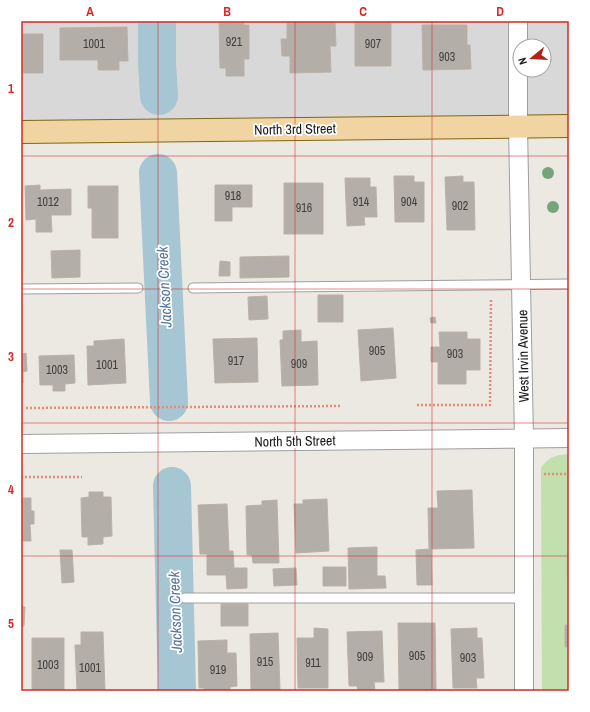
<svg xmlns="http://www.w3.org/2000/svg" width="590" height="712" font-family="'Archivo Narrow',sans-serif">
	<rect width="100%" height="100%" fill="#ebe9e2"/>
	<path fill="#d9d8d8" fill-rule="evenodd" d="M21 21H569V123L21 127ZM520 46H544V70H520Z"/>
	<path fill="#c2e0ad" d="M569 454V691H542L541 468C549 456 556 455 569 454Z"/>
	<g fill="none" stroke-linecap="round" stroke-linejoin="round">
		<path stroke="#a7c6d4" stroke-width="38" d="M157 21V63L159 96
			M158 173 169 402
			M172 486 177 691"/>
	</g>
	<path fill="#b4aea8" stroke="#bbb1a6" d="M219 21H244V25H249V59H244V76H226V68H220Z
		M287 21H335L336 46H330L331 72 290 73V56H282L281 39H287Z
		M371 21H391V66H355V22H371Z
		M422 25H467V45H470L471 69 423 70Z
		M127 27 128 61H119V70H98V60H60V28Z
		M21 34H43V73H21Z
		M394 176H414V182H424V222H395Z
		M463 176V182H474L475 230H447L445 177Z
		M345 178H370V187H376L377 217H364L365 225 347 226Z
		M284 183H323V234H284Z
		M40 185V190L71 189V215H51L52 232H36V219L26 220 25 186Z
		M215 185H252V207H232V221H215Z
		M88 186H118V238H92V208H88Z
		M80 250V277L52 278 51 251Z
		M289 256V277L240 278V257Z
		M220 261 230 262V276H219Z
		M318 295H343V322H318Z
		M267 296 268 319 249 320 248 297Z
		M435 317 436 323H431L430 318Z
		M393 328 396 378 361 381 358 330Z
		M301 330V342L317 341 318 385 282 386 280 340H283V331Z
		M439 332H467V339H480V370H466V384H438V362H431V347H440Z
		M257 338 258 382 215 383 213 339Z
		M124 339 126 383 88 385 87 346H94V341Z
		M26 353 27 371 23 372V383H21V354Z
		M74 355 75 383 65 384V391H53V385H40L39 356Z
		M472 490 474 548 429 549 428 508H438L437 491Z
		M89 492H103V497H111L112 536 103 537V544L88 545V537H82L81 498 89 497Z
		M21 498H31V511H34V524H30L31 541H21Z
		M327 499 329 551 296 553 294 504H303V500Z
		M277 500 279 563H253L252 555H247L246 506 262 505V501Z
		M227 504 229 551H233L234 568H247V588L227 589 226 575H207V554H200L198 505Z
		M377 547V576H385L386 588 349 589 348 548Z
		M431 549 432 585H417L416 550Z
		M60 550H72L74 582 62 583Z
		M568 553H569V579H568Z
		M323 567H346V586H323Z
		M296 568 297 585 274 586 273 569Z
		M221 604H248V626H221Z
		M21 606 25 607 24 626H21Z
		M398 623H435L436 690H399Z
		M565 625H569V647H565Z
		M314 628 328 629V688H298L297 638H314Z
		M477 628V638H482L484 678H476L477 688H453L451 629Z
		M382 631 384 682H374L375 691H358L357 686H349L347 632Z
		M81 632H103L105 691H77L75 645H81Z
		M278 633 280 690 251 691 250 634Z
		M32 638H64V691H32Z
		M227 640V653H236L237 686 230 687V691H204V688H199L198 641Z"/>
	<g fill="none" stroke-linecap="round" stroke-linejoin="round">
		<defs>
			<path id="lane" d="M193 288 569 284
				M21 289 138 288
				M185 598H524"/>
			<path id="street" d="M518 21V127L524 439V691
				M21 444 569 438"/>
			<path id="primary" d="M21 132 569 126"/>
		</defs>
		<use href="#lane" stroke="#9f9f9f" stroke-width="11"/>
		<use href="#street" stroke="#9f9f9f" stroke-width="20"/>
		<use href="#primary" stroke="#816511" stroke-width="24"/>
		<path stroke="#e88b76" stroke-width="2.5" stroke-dasharray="2 2" stroke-linecap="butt" d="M417 405H490L491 299
			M26 408 342 406
			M544 474H569
			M21 477H82"/>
		<use href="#lane" stroke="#fff" stroke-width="9"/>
		<use href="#street" stroke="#fff" stroke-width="18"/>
		<use href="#primary" stroke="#f0d5a3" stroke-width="22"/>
	</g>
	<g fill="#77a47a">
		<circle cx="548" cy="173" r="6"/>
		<circle cx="553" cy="207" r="6"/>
	</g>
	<path fill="none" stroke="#d62828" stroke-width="1" stroke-opacity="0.55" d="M158 21V691M295 21V691M432 21V691M21 156H569M21 289H569M21 423H569M21 556H569"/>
	<g text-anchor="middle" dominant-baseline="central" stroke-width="3.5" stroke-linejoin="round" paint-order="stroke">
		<g font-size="12" fill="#41403e">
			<text x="234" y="42">921</text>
			<text x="94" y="44">1001</text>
			<text x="373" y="44">907</text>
			<text x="447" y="57">903</text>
			<text x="233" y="196">918</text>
			<text x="48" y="202">1012</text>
			<text x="361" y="202">914</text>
			<text x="409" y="202">904</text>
			<text x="460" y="206">902</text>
			<text x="304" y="208">916</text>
			<text x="377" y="351">905</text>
			<text x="455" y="354">903</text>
			<text x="236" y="361">917</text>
			<text x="299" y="364">909</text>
			<text x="107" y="365">1001</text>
			<text x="57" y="370">1003</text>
			<text x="417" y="656">905</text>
			<text x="365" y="657">909</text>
			<text x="468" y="658">903</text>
			<text x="265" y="662">915</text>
			<text x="313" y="663">911</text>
			<text x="48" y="665">1003</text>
			<text x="90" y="668">1001</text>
			<text x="218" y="670">919</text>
		</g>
		<g font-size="14" fill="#1b1b1b" stroke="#fff">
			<text transform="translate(295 129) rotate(-1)">North 3rd Street</text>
			<text transform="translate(523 356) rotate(-91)">West Irvin Avenue</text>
			<text transform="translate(295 441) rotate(-1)">North 5th Street</text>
		</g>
		<g font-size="15" font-style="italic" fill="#54739e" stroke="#fff">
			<text transform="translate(164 287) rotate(-93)">Jackson Creek</text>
			<text transform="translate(175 612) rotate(-92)">Jackson Creek</text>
		</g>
	</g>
	<rect width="590" height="712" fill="none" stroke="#ffffff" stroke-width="44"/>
	<g transform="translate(532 58) rotate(252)"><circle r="19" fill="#ffffff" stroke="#a4a4a4"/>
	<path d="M0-3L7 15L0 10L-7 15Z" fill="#af2417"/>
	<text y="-6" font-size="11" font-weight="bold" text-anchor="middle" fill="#1b1b1b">N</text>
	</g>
	<rect x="22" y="22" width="546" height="668" fill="none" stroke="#d62828" stroke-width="1.5"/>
	<g font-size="13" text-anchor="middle" font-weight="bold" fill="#d62828">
		<text x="90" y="16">A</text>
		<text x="227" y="16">B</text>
		<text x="363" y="16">C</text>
		<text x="500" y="16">D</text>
		<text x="11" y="93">1</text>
		<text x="11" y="227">2</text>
		<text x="11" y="361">3</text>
		<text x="11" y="494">4</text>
		<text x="11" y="628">5</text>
	</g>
</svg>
